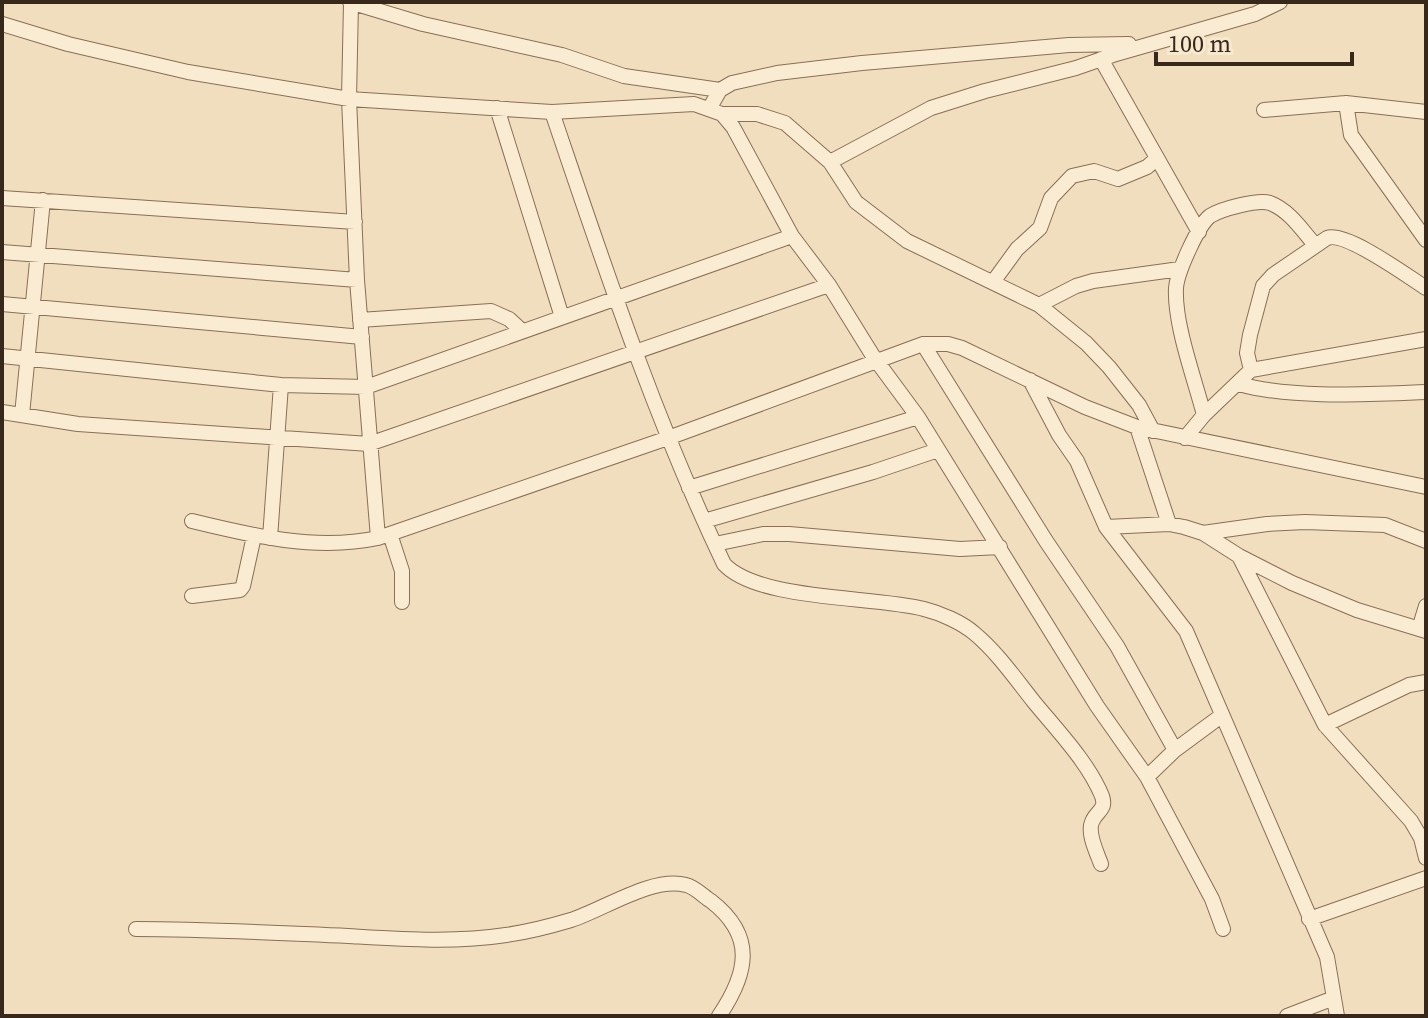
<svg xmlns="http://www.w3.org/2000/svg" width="1428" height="1018" font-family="'Source Serif 4',serif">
	<rect width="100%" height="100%" fill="#f0debf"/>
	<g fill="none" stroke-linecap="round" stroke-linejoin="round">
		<defs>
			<path id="minor" d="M350 2 423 24 562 55 624 76 720 90
				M351 3 349 99 357 280 378 538
				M2 24 68 44 188 72 349 99 552 112 694 104 722 114 733 127 792 236 829 285 873 356 918 417 1097 706 1147 777 1212 899 1223 929
				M1101 59 1199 232
				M1346 103 1351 135 1426 240
				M497 108 562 317
				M709 109 720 90 732 83 777 73 862 63 1069 45 1129 44
				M1264 110 1346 103 1426 112
				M552 112C604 265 654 418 724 564 758 601 875 596 924 609 940 613 961 622 974 633 997 652 1015 678 1034 702 1057 730 1088 762 1102 796 1107 810 1096 811 1092 822 1087 833 1097 853 1101 864
				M722 114H757L785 123 830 162 856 202 907 241 1039 305 1086 343 1109 367 1139 405 1153 431
				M830 162 931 108 985 91 1076 68 1116 54 1255 14 1280 2
				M2 198 355 222
				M2 252 357 280
				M993 282 1017 249 1040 228 1051 198 1072 176 1094 171 1118 179 1147 167 1156 159
				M2 304 362 337
				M1039 305 1076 286 1093 281 1180 269
				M360 320 491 311 509 319 522 331
				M923 344 1046 541 1117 646 1175 750
				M2 356 281 385 366 387 792 236
				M1251 370 1247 353 1250 335 1263 286 1273 275 1327 238C1346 231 1407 276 1426 288
				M1030 380 1059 435 1077 461 1106 527 1186 631 1327 957 1337 1016
				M1239 384C1292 399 1370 394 1426 392
				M2 412 78 424 369 444 829 285
				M22 415 43 200
				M1204 415C1195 380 1174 324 1176 288 1177 273 1198 225 1210 216 1221 209 1258 199 1270 203 1289 210 1302 230 1315 245
				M1137 427 1169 524
				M1185 438 1204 415 1251 370 1426 339
				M689 488 918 417
				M192 521C253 536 316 551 378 538L668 438 923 344H948L962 348 1085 407 1137 427 1426 487
				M704 521 873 472 938 450
				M1106 527 1169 524 1184 527 1203 533 1239 556 1292 583 1357 610 1426 631
				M1203 533 1267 524 1305 522 1385 525 1426 541
				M390 534 402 571V602
				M270 538 281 385
				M715 544 763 534H789L960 549 1000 547
				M1239 556 1325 725 1411 821 1421 838 1426 858
				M192 596 240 590 243 586 254 536
				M1419 629 1426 606
				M1325 725 1409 685 1426 682
				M1147 777 1175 750 1221 716
				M1309 919 1426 878
				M136 929C207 929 277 933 348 936 400 939 454 943 506 935 527 932 551 926 571 920 603 910 652 876 686 885 695 887 703 896 711 901 756 936 748 973 719 1016
				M1287 1016 1334 998"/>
		</defs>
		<use href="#minor" stroke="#8a6e56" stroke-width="16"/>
		<use href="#minor" stroke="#faecd3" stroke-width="14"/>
	</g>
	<rect width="1428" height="1018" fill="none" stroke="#38281c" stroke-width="8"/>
	<path d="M1156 52v12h196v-12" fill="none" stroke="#38281c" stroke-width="4"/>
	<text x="1168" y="52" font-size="24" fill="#38281c" stroke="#f7e9cf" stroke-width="6" paint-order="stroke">100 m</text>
</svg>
